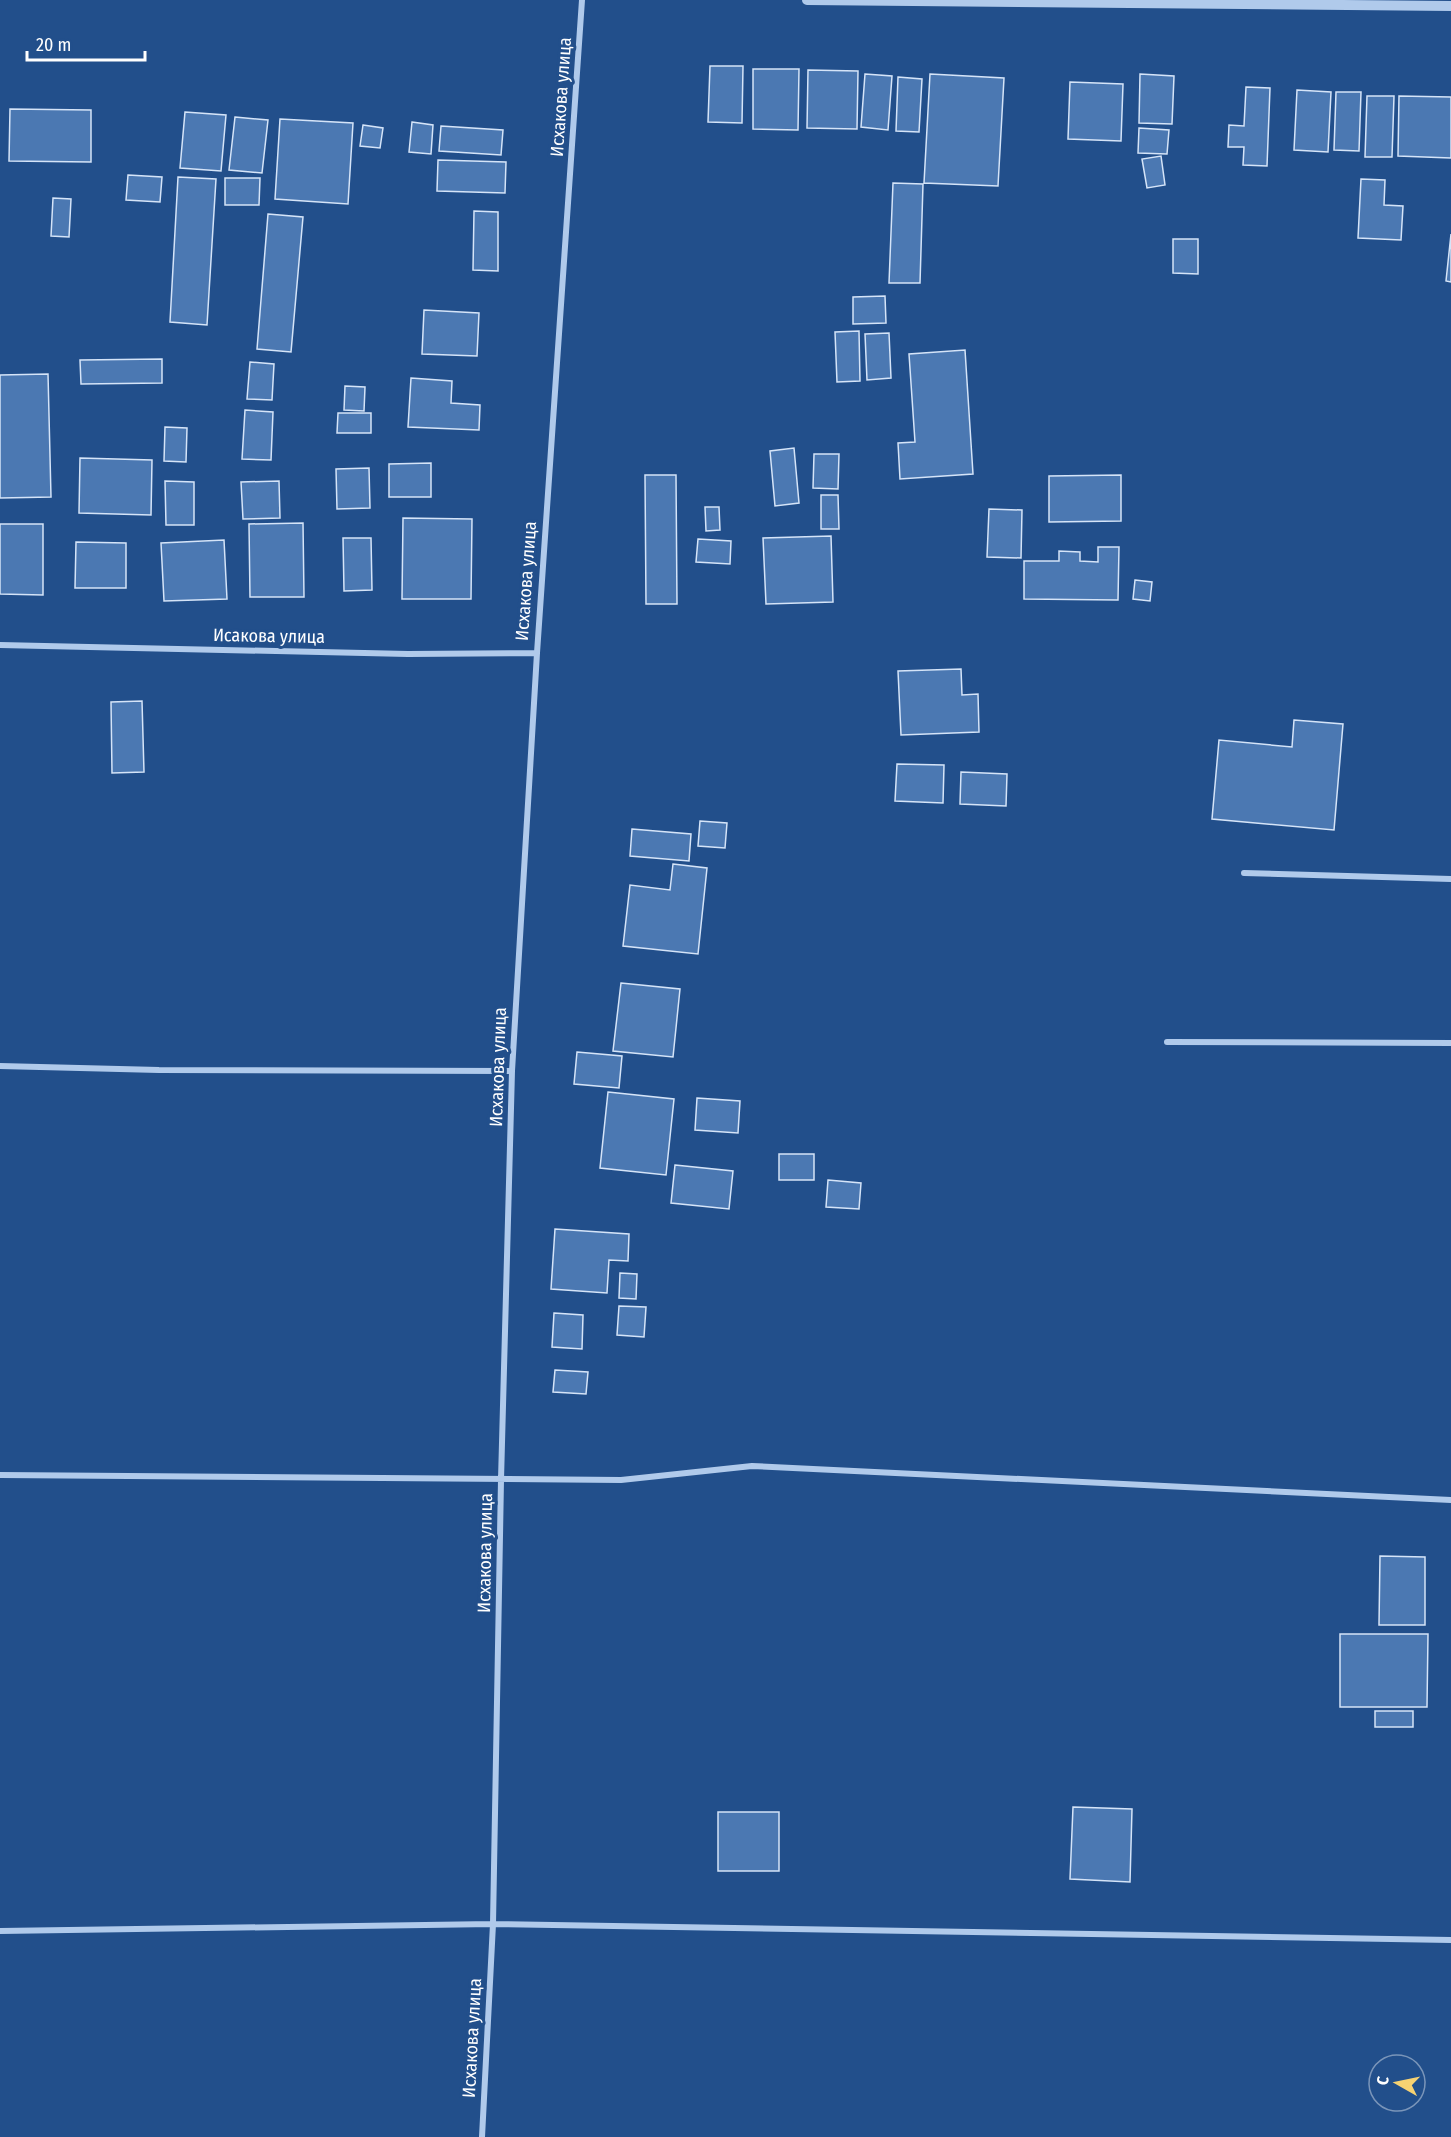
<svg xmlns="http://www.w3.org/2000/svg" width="1451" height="2137" font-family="'Fira Sans Condensed',sans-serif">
	<rect width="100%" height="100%" fill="#224f8b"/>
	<path fill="#4b78b2" stroke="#d5e4f8" stroke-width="1.5" d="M710 66H743L742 123 708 122Z
		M753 69H799L798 130 753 129Z
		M808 70 858 71 857 129 807 128Z
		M865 74 892 76 888 130 861 127Z
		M930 74 1004 78 998 186 924 183Z
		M1140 74 1174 76 1172 124 1139 123Z
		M898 77 922 79 919 132 896 131Z
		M1070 82 1123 84 1121 141 1068 139Z
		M1246 87 1270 88 1267 166 1243 165 1244 147H1228L1229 125 1244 126Z
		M1297 90 1331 92 1328 152 1294 150Z
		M1336 92H1361L1359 151 1334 150Z
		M1367 96H1394L1392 157H1365Z
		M1399 96 1451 97V158L1398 156Z
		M10 109 91 110V162L9 161Z
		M185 112 226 115 221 171 180 168Z
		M235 117 268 120 262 173 229 170Z
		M280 119 353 123 348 204 275 199Z
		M412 122 433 125 431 154 409 152Z
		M363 125 383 128 380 148 360 146Z
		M441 126 503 130 501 155 439 151Z
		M1139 128 1169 130 1167 154 1138 153Z
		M1161 156 1165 185 1147 188 1142 159Z
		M438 160 506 162 505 193 437 191Z
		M128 175 162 177 160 202 126 200Z
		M178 177 216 179 207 325 170 322Z
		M225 178H260L259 205H225Z
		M1361 179 1385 180 1384 205 1403 206 1401 240 1358 238Z
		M893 183 923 184 920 283H889Z
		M53 198 71 199 69 237 51 236Z
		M474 211 498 212V271L473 270Z
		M268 214 303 217 291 352 257 349Z
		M1451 234V282L1446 281Z
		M1173 239H1198V274L1173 273Z
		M885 296 886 323 853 324V297Z
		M424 310 479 313 477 356 422 354Z
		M859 331 860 381 837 382 835 332Z
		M889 333 891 378 867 380 865 334Z
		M965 350 973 474 900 479 898 443 915 442 909 354Z
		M162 359V383L81 384 80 360Z
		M250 362 274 364 272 400 247 399Z
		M48 374 51 497 0 498V375Z
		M411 378 452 381 451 403 480 405 479 430 408 427Z
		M345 386 365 387 364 411 344 410Z
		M245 410 273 412 271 460 242 459Z
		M338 413H371V433H337Z
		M165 427 187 428 186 462 164 461Z
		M794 448 799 503 775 506 770 451Z
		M814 454H839L838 489 813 488Z
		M80 458 152 460 151 515 79 513Z
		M431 463V497H389V464Z
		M369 468 370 508 337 509 336 469Z
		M645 475H676L677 604H646Z
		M1121 475V521L1049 522V476Z
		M165 481 194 482V525H166Z
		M279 481 280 518 243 519 241 482Z
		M821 495H838L839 529H821Z
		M705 507H719L720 530 706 531Z
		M989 509 1022 510 1021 558 987 557Z
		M403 518 472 519 471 599H402Z
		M303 523 304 597H250L249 524Z
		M0 524H43V595L0 594Z
		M831 536 833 602 766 604 763 538Z
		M343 538H371L372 590 344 591Z
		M698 539 731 541 730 564 696 562Z
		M224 540 227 599 164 601 161 543Z
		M76 542 126 543V588H75Z
		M1098 547H1119L1118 600 1024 599V561H1059V551L1080 552V561L1098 562Z
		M1135 580 1152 582 1150 601 1133 599Z
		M961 669 962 695 978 694 979 732 901 735 898 671Z
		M142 701 144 772 112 773 111 702Z
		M1294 720 1343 724 1334 830 1212 819 1219 740 1292 747Z
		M897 764 944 765 943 803 895 801Z
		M961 772 1007 774 1006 806 960 804Z
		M700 821 727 823 725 848 698 846Z
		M632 829 691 834 689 861 630 856Z
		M673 864 707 868 698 954 623 946 630 885 670 890Z
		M621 983 680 989 673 1057 613 1051Z
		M577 1052 622 1056 619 1088 574 1084Z
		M608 1092 674 1099 666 1175 600 1168Z
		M697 1098 740 1101 738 1133 695 1130Z
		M779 1154H814V1180H779Z
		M675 1165 733 1171 729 1209 671 1203Z
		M828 1180 861 1183 859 1209 826 1207Z
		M555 1229 629 1234 628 1261 609 1260 607 1293 551 1289Z
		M620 1273 637 1274 636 1299 619 1298Z
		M619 1306 646 1307 644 1337 617 1335Z
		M554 1313 583 1315 582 1349 552 1347Z
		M555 1370 588 1372 586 1394 553 1392Z
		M1380 1556 1425 1557V1625H1379Z
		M1340 1634H1428L1427 1707H1340Z
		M1375 1711H1413V1727H1375Z
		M1073 1807 1132 1809 1130 1882 1070 1879Z
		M718 1812H779V1871H718Z"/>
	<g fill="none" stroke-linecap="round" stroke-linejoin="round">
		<path stroke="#b0caeb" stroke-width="6" d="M0 645 408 654 537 653
			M1244 873 1451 879
			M1167 1042 1451 1043
			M0 1066 159 1070 512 1071
			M0 1475 621 1480 752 1466 1451 1500
			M0 1931 493 1924 1451 1940
			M482 2137 493 1924 501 1480 512 1071 537 653 582 0"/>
		<path stroke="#b0caeb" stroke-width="10" d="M807 0 1451 6"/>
	</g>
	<g text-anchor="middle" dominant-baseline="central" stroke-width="6" stroke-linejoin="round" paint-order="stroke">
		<g font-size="18" fill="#fff" stroke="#224f8b">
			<text transform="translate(561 97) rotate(-86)">Исхакова улица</text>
			<text transform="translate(526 581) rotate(-86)">Исхакова улица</text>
			<text transform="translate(269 636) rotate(1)">Исакова улица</text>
			<text transform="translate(498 1067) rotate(-88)">Исхакова улица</text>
			<text transform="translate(485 1553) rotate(-89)">Исхакова улица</text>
			<text transform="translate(472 2038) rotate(-87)">Исхакова улица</text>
		</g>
	</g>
	<g transform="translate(1397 2083) rotate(279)"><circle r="28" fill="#224f8b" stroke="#7a95b9" stroke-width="1.5"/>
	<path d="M0-4.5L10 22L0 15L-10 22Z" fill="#f7d272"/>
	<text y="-9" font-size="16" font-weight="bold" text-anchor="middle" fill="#ffffff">С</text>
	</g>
	<path d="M27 51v9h118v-9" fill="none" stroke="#ffffff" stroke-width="3"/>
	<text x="36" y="51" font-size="18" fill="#ffffff" stroke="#224f8b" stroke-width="4.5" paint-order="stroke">20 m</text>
</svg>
